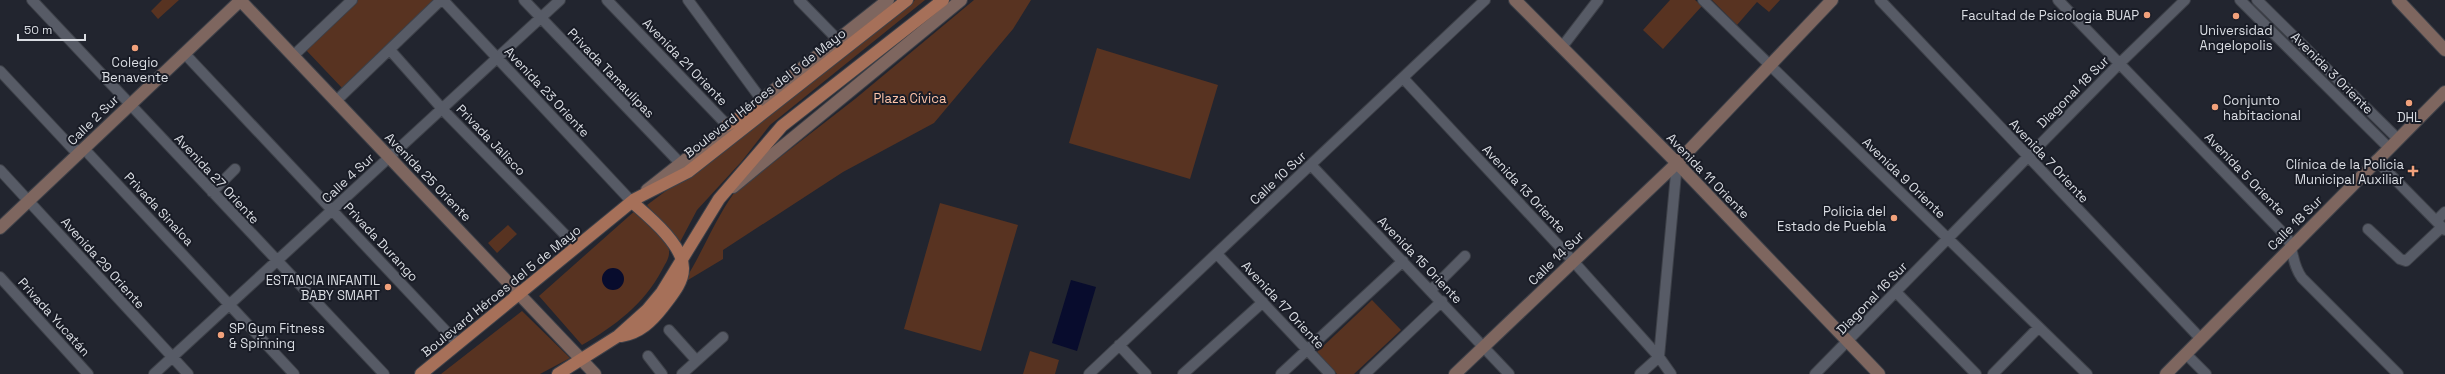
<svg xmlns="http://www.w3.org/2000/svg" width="2445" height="374" font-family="'Space Grotesk',sans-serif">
	<rect width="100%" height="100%" fill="#22252f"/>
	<path fill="#583321" d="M162 0H179L158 19 151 11Z
		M357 0H434L343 89 306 50Z
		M915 0H925L770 125 742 161 697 210 679 244 647 205 802 90Z
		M974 0H1031L1013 29 934 123 843 172 723 250V259L683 283C702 254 714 221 734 193L855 99Z
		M1670 0H1695L1702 6 1663 49 1643 30Z
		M1712 0H1780L1769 12 1757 2 1737 25Z
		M1097 48 1218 85 1190 179 1069 143Z
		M940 203 1018 225 981 351 904 329Z
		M637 209C645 219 667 238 669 250 670 258 665 264 662 270 644 304 615 326 582 345L539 296Z
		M508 225 517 234 497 253 488 243Z
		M1372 300 1401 330 1354 374H1337L1317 352Z
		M522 311 570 358 540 374H441Z
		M1030 351 1059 360 1055 374H1023Z"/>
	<path fill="#080c2d" d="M602 279a11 11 0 1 1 22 0a11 11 0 1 1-22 0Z
		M1071 280 1096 287 1077 351 1052 343Z"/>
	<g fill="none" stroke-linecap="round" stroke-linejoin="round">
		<defs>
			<path id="street" d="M32 0 384 374
				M443 0 632 202
				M524 0 680 163
				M607 0 727 125
				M688 0 761 99
				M799 0 838 40
				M1703 0 2087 374
				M1880 0 2201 339
				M2058 0 2287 237C2294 251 2292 265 2302 278L2398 374
				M2240 0 2389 148
				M2257 0 2398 139
				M1562 47 1598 0
				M390 50 445 112 577 247
				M185 54 458 344
				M293 56 352 0
				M0 71 73 149 87 152 294 374
				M1403 78 1573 261 1659 357 1671 374
				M336 101 441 0
				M2376 160 2445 230
				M1311 165 1509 374
				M0 170 188 374
				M212 192 235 169
				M2436 221 2445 212
				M2368 229 2400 259 2406 261 2442 227
				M1217 254 1330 374
				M0 277 88 374
				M1431 290 1465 256
				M1896 292 1976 374
				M669 330 696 360
				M1119 345 1146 374
				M2186 354 2206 374
				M648 356 662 374
				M154 374 560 0
				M682 374 723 337
				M1089 374 1485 0
				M1183 374 1263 302
				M1281 374 1403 261
				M1365 374 1442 301
				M1640 374 1659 357 1677 163
				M1815 374 2120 63 2185 0
				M1993 374 2038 328"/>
			<path id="secondary" d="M240 0 595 374
				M1515 0 1677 163 1879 374
				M2398 0 2445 50
				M733 187 961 0
				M647 190 888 0
				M0 228 241 0
				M1455 374 1677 163 1832 0
				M2166 374 2445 92"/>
			<path id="primary" d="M727 125 757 109
				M621 336C640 333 652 321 663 307 671 296 683 283 683 269 684 245 648 216 632 202
				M421 374 635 199 688 172 907 0
				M558 374 618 336 647 310 662 292 719 199 782 126 943 0"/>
		</defs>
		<use href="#street" stroke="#3d4048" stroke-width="12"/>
		<use href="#secondary" stroke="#3d4048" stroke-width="14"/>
		<use href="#primary" stroke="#3d4048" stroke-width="14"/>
		<use href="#street" stroke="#575b66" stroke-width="10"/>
		<use href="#secondary" stroke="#7e665f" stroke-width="12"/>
		<use href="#primary" stroke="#a67059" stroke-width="12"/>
	</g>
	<g fill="#f1a17b" stroke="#191c26" stroke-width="1.5">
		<circle cx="2147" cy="15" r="4"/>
		<circle cx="2236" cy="16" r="4"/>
		<circle cx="135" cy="48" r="4"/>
		<circle cx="2409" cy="103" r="4"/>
		<circle cx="2215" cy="107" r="4"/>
		<path d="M2411 165h4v4h4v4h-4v4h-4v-4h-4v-4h4z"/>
		<circle cx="1894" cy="218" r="4"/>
		<circle cx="388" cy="287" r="4"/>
		<circle cx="221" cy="335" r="4"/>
	</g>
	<g text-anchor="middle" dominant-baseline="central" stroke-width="4" stroke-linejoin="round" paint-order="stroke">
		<g font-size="13" fill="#dadde3" stroke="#191c26" text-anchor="end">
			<text x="2139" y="15">Facultad de Psicologia BUAP</text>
			<text x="2236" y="30" text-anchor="middle">Universidad<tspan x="2236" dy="15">Angelopolis</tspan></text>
			<text x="135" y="62" text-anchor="middle">Colegio<tspan x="135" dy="15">Benavente</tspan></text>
			<text x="2223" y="100" text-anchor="start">Conjunto<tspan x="2223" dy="15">habitacional</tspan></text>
			<text x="2409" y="117" text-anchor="middle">DHL</text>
			<text x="2404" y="164">Clínica de la Policia<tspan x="2404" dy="15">Municipal Auxiliar</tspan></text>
			<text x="1886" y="211">Policia del<tspan x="1886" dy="15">Estado de Puebla</tspan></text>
			<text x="380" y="280">ESTANCIA INFANTIL<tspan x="380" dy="15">BABY SMART</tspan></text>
			<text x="229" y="328" text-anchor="start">SP Gym Fitness<tspan x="229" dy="15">&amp; Spinning</tspan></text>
		</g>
		<g font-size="13" fill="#dadde3" stroke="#191c26">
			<text transform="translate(685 62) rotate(46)">Avenida 21 Oriente</text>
			<text transform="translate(611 73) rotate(46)">Privada Tamaulipas</text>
			<text transform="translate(2332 73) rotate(45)">Avenida 3 Oriente</text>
			<text transform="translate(547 92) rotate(47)">Avenida 23 Oriente</text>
			<text transform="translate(2073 92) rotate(-45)">Diagonal 18 Sur</text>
			<text transform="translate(765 93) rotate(-38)">Boulevard Héroes del 5 de Mayo</text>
			<text transform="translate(93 120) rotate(-44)">Calle 2 Sur</text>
			<text transform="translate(491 140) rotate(46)">Privada Jalisco</text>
			<text transform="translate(2049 161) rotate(47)">Avenida 7 Oriente</text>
			<text transform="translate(2245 174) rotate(46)">Avenida 5 Oriente</text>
			<text transform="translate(1708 176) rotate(46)">Avenida 11 Oriente</text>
			<text transform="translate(428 177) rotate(46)">Avenida 25 Oriente</text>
			<text transform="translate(348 178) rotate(-43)">Calle 4 Sur</text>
			<text transform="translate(1278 178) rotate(-43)">Calle 10 Sur</text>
			<text transform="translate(1904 178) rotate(44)">Avenida 9 Oriente</text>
			<text transform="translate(217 179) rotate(47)">Avenida 27 Oriente</text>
			<text transform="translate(1524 189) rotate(47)">Avenida 13 Oriente</text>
			<text transform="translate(159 209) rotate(47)">Privada Sinaloa</text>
			<text transform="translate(2295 223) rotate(-45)">Calle 18 Sur</text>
			<text transform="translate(381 242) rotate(47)">Privada Durango</text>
			<text transform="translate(1556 258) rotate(-44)">Calle 14 Sur</text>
			<text transform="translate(1420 260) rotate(46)">Avenida 15 Oriente</text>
			<text transform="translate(103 263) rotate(48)">Avenida 29 Oriente</text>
			<text transform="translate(501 291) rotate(-39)">Boulevard Héroes del 5 de Mayo</text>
			<text transform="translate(1872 298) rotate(-46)">Diagonal 16 Sur</text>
			<text transform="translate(1283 305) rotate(47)">Avenida 17 Oriente</text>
			<text transform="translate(54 317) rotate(48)">Privada Yucatán</text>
		</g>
		<g font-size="13" fill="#fec4a9" stroke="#191c26">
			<text x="910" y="98">Plaza Cívica</text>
		</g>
	</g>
	<path d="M18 34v6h67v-6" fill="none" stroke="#dadde3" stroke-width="2"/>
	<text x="24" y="34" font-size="12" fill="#dadde3" stroke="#191c26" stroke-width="3" paint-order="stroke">50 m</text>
</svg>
